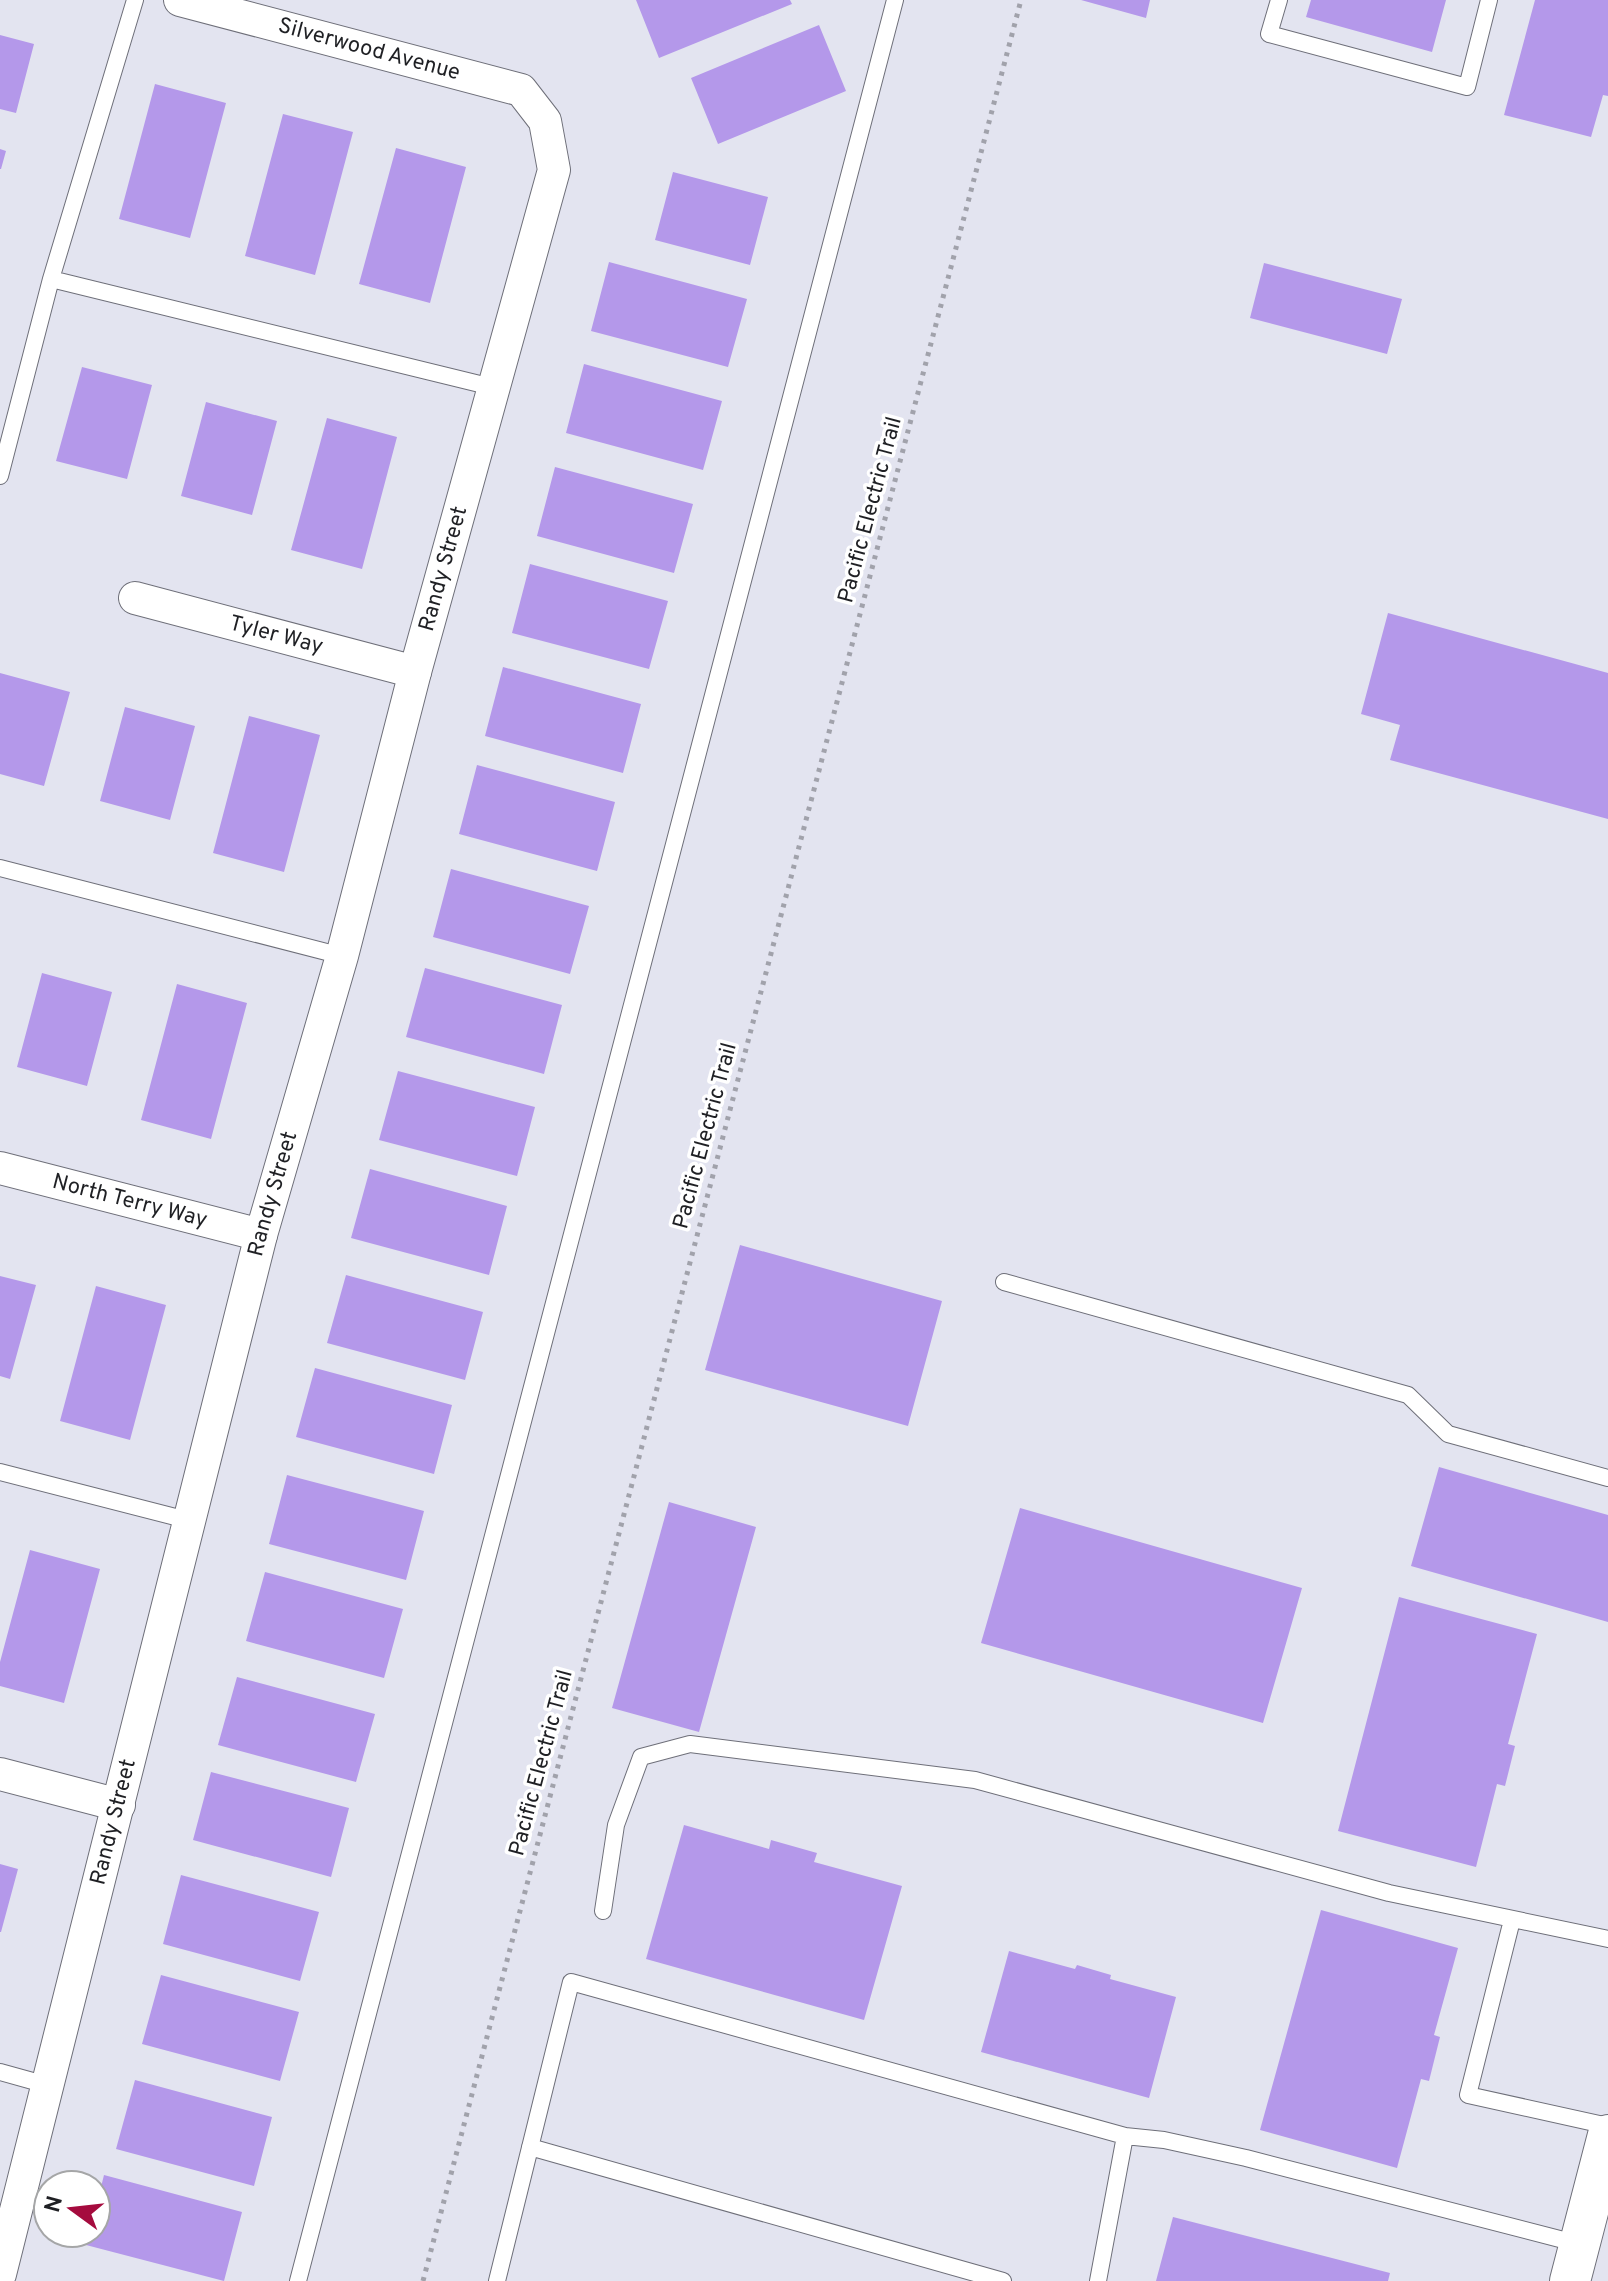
<svg xmlns="http://www.w3.org/2000/svg" width="1608" height="2281" font-family="Overpass,sans-serif">
	<rect width="100%" height="100%" fill="#e3e4f0"/>
	<path fill="#b498ea" d="M636 0H790L792 4 659 58Z
		M1081 0H1150L1146 18Z
		M1311 0H1446L1432 52 1306 17Z
		M1535 0H1608V96L1603 95 1591 137 1504 115Z
		M819 25 846 91 718 144 691 78Z
		M0 35 34 44 16 113 0 109Z
		M155 84 226 103 190 238 119 219Z
		M283 114 353 132 315 275 245 256Z
		M396 148 466 167 430 303 359 284Z
		M0 149 6 151 1 169H0Z
		M673 172 768 197 750 265 655 240Z
		M609 262 747 299 728 367 591 331Z
		M1264 263 1402 299 1387 354 1250 318Z
		M584 364 722 401 703 470 566 433Z
		M82 367 152 385 127 479 56 461Z
		M206 402 277 421 252 515 181 496Z
		M327 418 397 437 362 569 291 550Z
		M555 467 693 504 674 573 537 536Z
		M530 564 668 601 649 669 512 633Z
		M1388 613 1608 673V819L1390 760 1400 725 1361 714Z
		M503 667 641 704 623 773 485 736Z
		M0 673 70 692 44 786 0 774Z
		M125 707 195 726 170 820 100 801Z
		M249 716 320 735 284 872 213 853Z
		M477 765 615 802 597 871 459 834Z
		M451 869 589 906 570 974 433 937Z
		M425 968 562 1005 544 1074 406 1037Z
		M42 973 112 992 87 1086 17 1067Z
		M177 984 247 1003 211 1139 141 1120Z
		M398 1071 535 1107 517 1176 379 1140Z
		M370 1169 507 1206 489 1275 351 1238Z
		M740 1245 942 1301 908 1426 705 1370Z
		M346 1275 483 1312 465 1380 327 1343Z
		M0 1276 36 1285 10 1379 0 1376Z
		M96 1286 166 1305 130 1440 60 1421Z
		M315 1368 452 1405 434 1474 296 1437Z
		M1439 1467 1608 1515V1622L1411 1566Z
		M287 1475 424 1511 406 1580 269 1544Z
		M669 1502 756 1527 699 1732 612 1708Z
		M1020 1508 1302 1588 1263 1723 981 1643Z
		M30 1550 100 1569 64 1703 0 1686V1662Z
		M265 1572 403 1609 384 1678 246 1641Z
		M1399 1597 1537 1634 1508 1744 1515 1746 1505 1786 1497 1784 1476 1867 1338 1831Z
		M237 1677 375 1714 356 1782 218 1745Z
		M211 1772 349 1808 331 1877 193 1840Z
		M684 1825 769 1849 771 1840 817 1853 814 1862 902 1886 864 2020 646 1959Z
		M0 1864 18 1869 1 1932H0Z
		M181 1875 319 1912 300 1981 163 1944Z
		M1321 1910 1458 1948 1434 2035 1440 2037 1429 2081 1421 2079 1397 2168 1260 2130Z
		M1009 1951 1075 1969 1077 1965 1111 1975 1110 1979 1176 1997 1149 2098 981 2052Z
		M161 1975 299 2012 280 2081 142 2044Z
		M135 2080 272 2117 254 2186 116 2149Z
		M104 2175 242 2212 224 2281 86 2245 89 2233H96V2207Z
		M1173 2217 1390 2273 1388 2281H1156Z"/>
	<g fill="none" stroke-linecap="round" stroke-linejoin="round">
		<defs>
			<path id="service" d="M1279 0 1269 34 1467 87 1489 0
				M51 279 492 387
				M0 476 51 279 135 0
				M0 868 342 956
				M1004 1282 1408 1395 1448 1434 1608 1478
				M0 1472 191 1521
				M603 1911 616 1825 641 1757 690 1744 975 1780 1389 1893 1608 1939
				M1512 1920 1468 2095 1608 2126
				M0 2072 47 2085
				M530 2147 1003 2281
				M298 2281 895 0
				M497 2281 571 1982 1125 2136 1164 2140 1246 2158 1579 2244
				M1098 2281 1125 2136"/>
			<g id="minor">
				<path id="s1" d="M135 598 415 672"/>
				<path id="s2" d="M0 1168 261 1235"/>
				<path d="M0 1774 119 1805"/>
				<path id="s3" d="M0 2274 261 1235 342 956 415 672 554 170 545 121 521 90 180 0"/>
			</g>
			<path id="tertiary" d="M1570 2281 1608 2135"/>
		</defs>
		<use href="#service" stroke="#6e6f79" stroke-width="18"/>
		<use href="#minor" stroke="#6e6f79" stroke-width="34"/>
		<use href="#tertiary" stroke="#6e6f79" stroke-width="42"/>
		<path stroke="#a1a2ab" stroke-width="5" stroke-dasharray="4 6" stroke-linecap="butt" d="M423 2281 1021 0"/>
		<use href="#service" stroke="#fff" stroke-width="16"/>
		<use href="#minor" stroke="#fff" stroke-width="32"/>
		<use href="#tertiary" stroke="#fff" stroke-width="40"/>
	</g>
	<g text-anchor="middle" dominant-baseline="central" stroke-width="7" stroke-linejoin="round" paint-order="stroke">
		<g font-size="22" fill="#1f2024" stroke="#fff">
			<text transform="translate(369 50) rotate(15)">Silverwood Avenue</text>
			<text transform="translate(871 510) rotate(-75)">Pacific Electric Trail</text>
			<text stroke="none"><textPath href="#s3" startOffset="1762">Randy Street</textPath></text>
			<text stroke="none"><textPath href="#s1" startOffset="146">Tyler Way</textPath></text>
			<text transform="translate(706 1136) rotate(-75)">Pacific Electric Trail</text>
			<text stroke="none"><textPath href="#s3" startOffset="1114">Randy Street</textPath></text>
			<text stroke="none"><textPath href="#s2" startOffset="134">North Terry Way</textPath></text>
			<text transform="translate(542 1763) rotate(-75)">Pacific Electric Trail</text>
			<text stroke="none"><textPath href="#s3" startOffset="466">Randy Street</textPath></text>
		</g>
	</g>
	<g transform="translate(72 2209) rotate(285)"><circle r="38" fill="#ffffff" stroke="#a5a6a7" stroke-width="2"/>
	<path d="M0-6L14 30L0 20L-14 30Z" fill="#a50b3e"/>
	<text y="-12" font-size="22" font-weight="bold" text-anchor="middle" fill="#1f2024">N</text>
	</g>
</svg>
